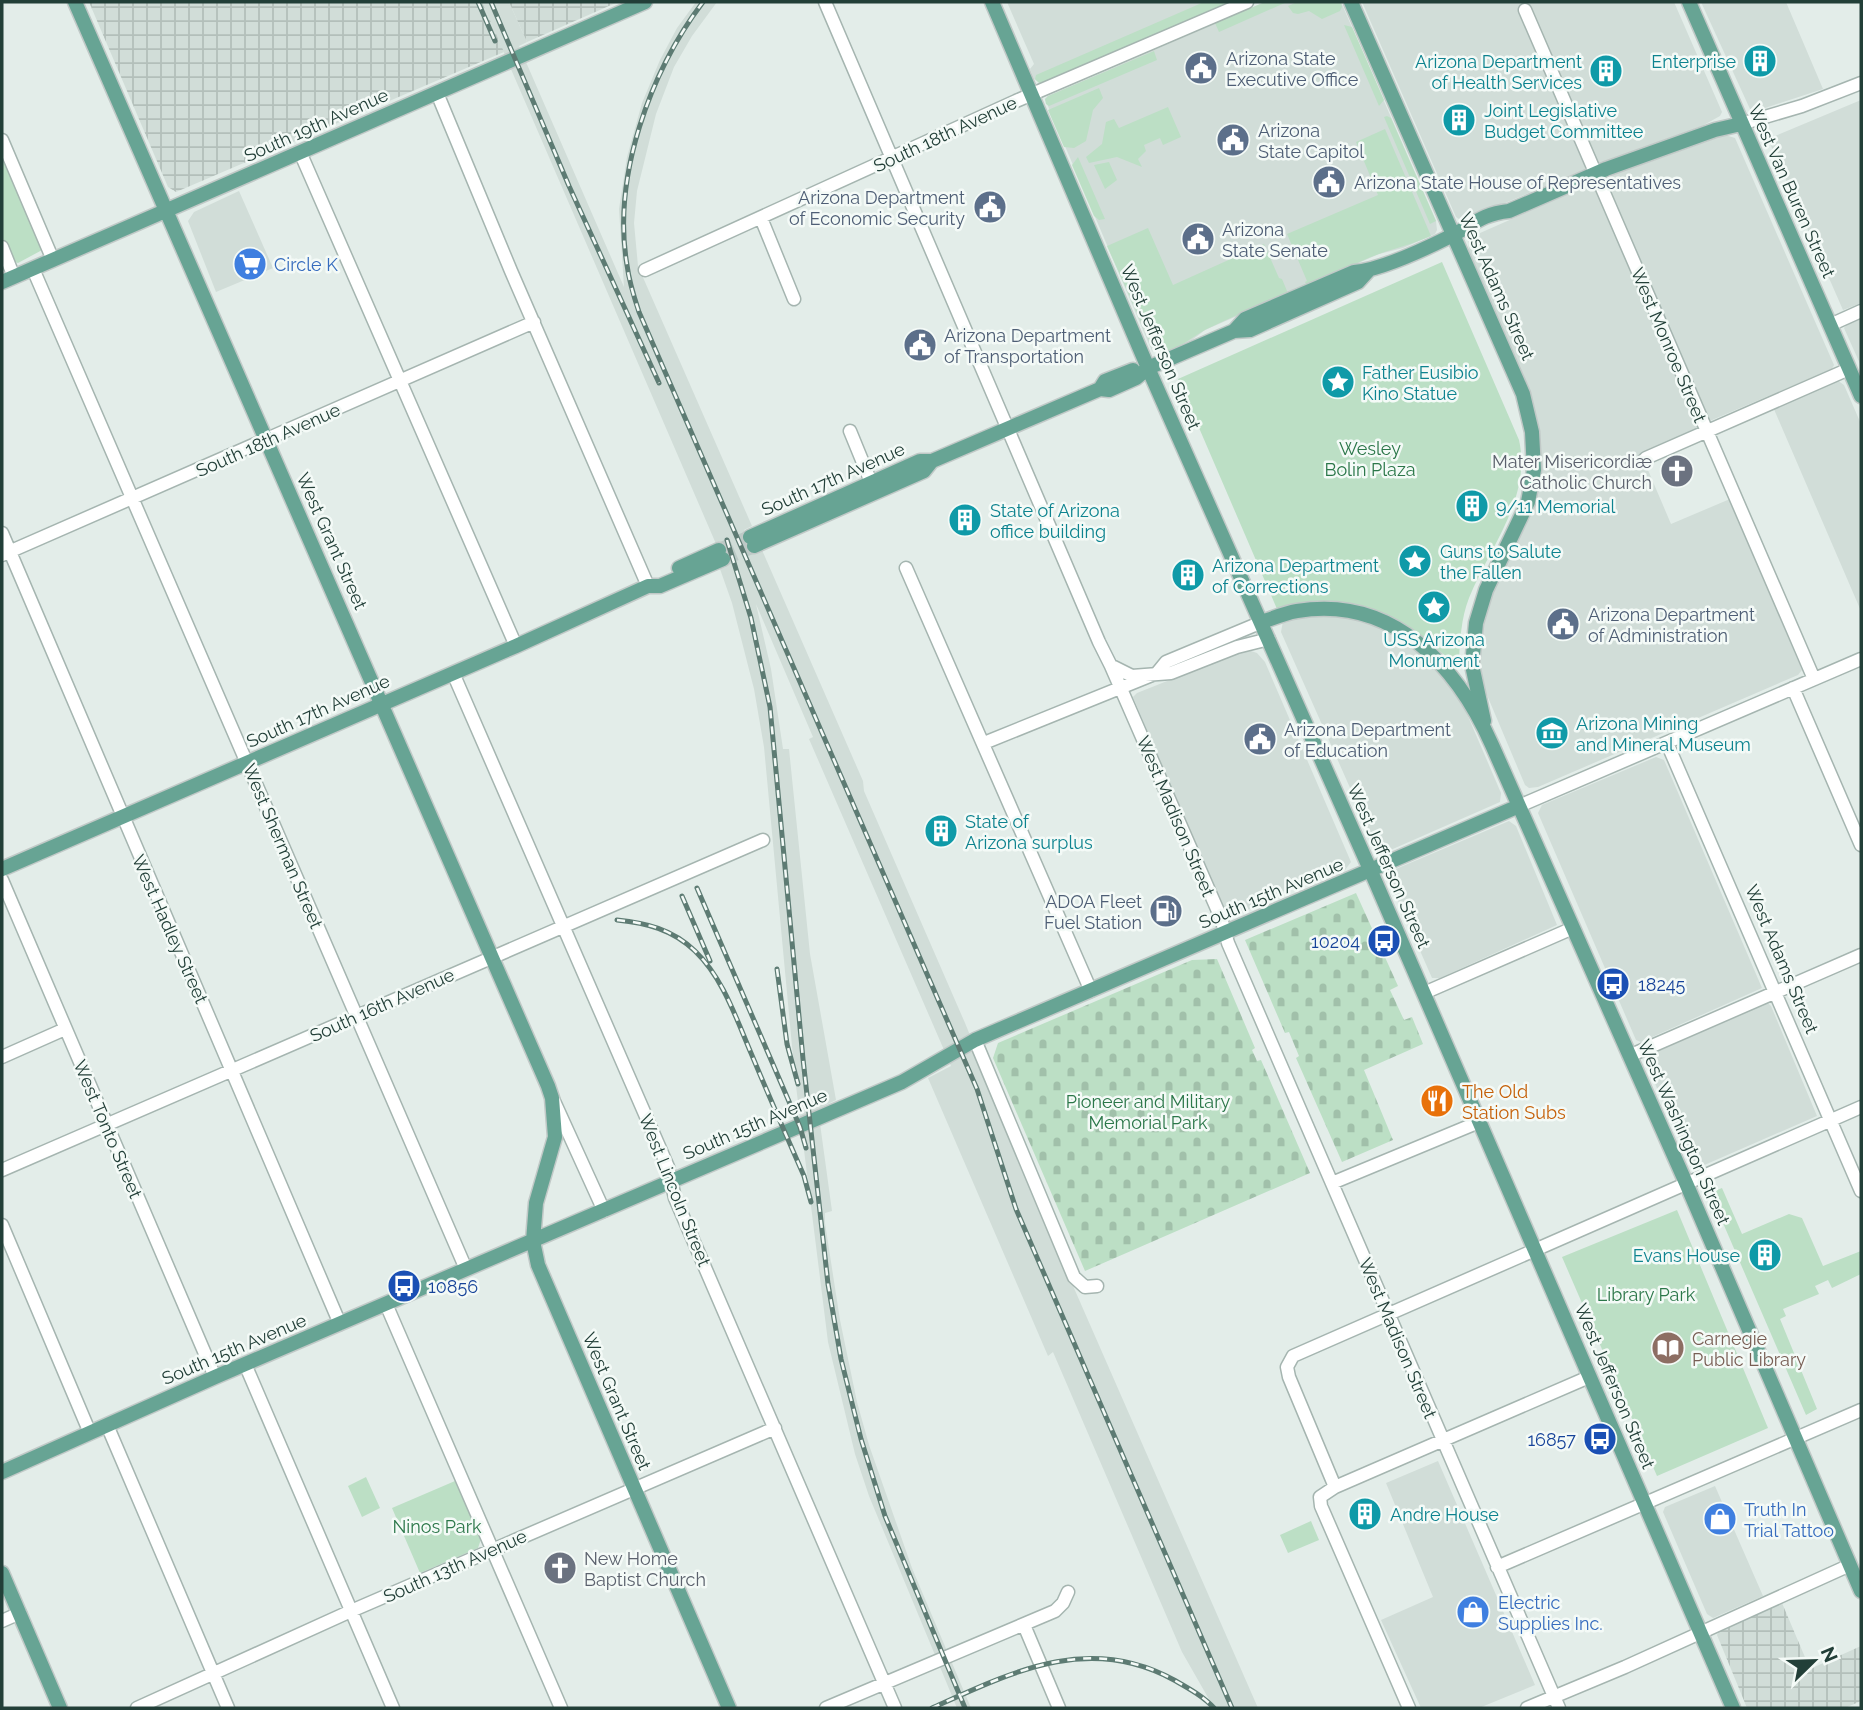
<svg xmlns="http://www.w3.org/2000/svg" width="1863" height="1710" font-family="Raleway,sans-serif">
	<defs>
		<pattern id="industrial-grid" width="8" height="8" patternUnits="userSpaceOnUse" patternTransform="scale(1.75)"><rect width="8" height="8" fill="#d1ddd8"/><path d="M0 4h8M4 0v8" fill="none" stroke="#b3bfba"/></pattern>
		<pattern id="cemetery-stones" width="16" height="16" patternUnits="userSpaceOnUse" patternTransform="scale(1.75)"><rect width="16" height="16" fill="#bcdfc5"/><path d="M2 7V4a2 2 0 0 1 4 0v3zM10 15v-3a2 2 0 0 1 4 0v3z" fill="#a1c0aa"/></pattern>
	</defs>
	<rect width="100%" height="100%" fill="#e3ede9"/>
	<path fill="#d1ddd8" d="M482 2H509L527 42 519 46 624 287 619 209 627 157 642 103 660 60 677 28 696 2H717L692 36 674 67 656 114 637 191 634 223 638 266 752 526 744 530 755 553 762 550 863 781 864 791 965 1023 1070 1279 1258 1708H1214L1182 1652 1053 1352 1048 1356 928 1078 951 1066 809 739 813 737 756 604 771 669 783 749H789L810 954 836 1100 818 1109 832 1211 825 1213V1223L840 1320 857 1402 869 1445 912 1568 971 1708H957L869 1496 855 1454 828 1342 795 1078 764 747 754 689 732 603 720 569 726 567Z
		M1007 2H1230L1040 83 1034 79 1030 69 1034 64Z
		M1265 2H1341L1436 221 1437 230 1435 234 1403 248 1379 254 1205 330 1192 340 1162 353H1155L1152 351 1045 99 1048 96Z
		M1362 2H1674L1722 112 1720 116 1702 126 1605 161 1462 221 1456 217Z
		M1701 2H1786L1823 89 1756 111 1750 109Z
		M1861 100V303L1843 310 1768 139Z
		M1725 135 1735 138 1834 365 1832 369 1698 426 1703 437 1645 463 1671 524 1730 499 1802 670 1798 675 1538 787 1529 788 1525 785 1484 688 1480 667V643L1484 618 1493 593 1524 529 1534 503 1540 477 1537 423 1531 394 1469 251 1468 241 1471 237 1602 179Z
		M239 191 273 268 216 292 188 221 194 212Z
		M1861 318V366L1844 328 1848 323Z
		M1837 380 1844 385 1861 424V611L1773 407Z
		M1318 614 1352 617 1398 635 1441 671 1464 707 1501 793 1500 802 1386 852 1378 851 1281 632 1283 621Z
		M1251 651 1257 653 1265 662 1351 862 1345 870 1303 883 1263 900 1242 914 1231 918 1225 914 1133 697 1137 693 1240 652Z
		M1656 757 1664 760 1762 988 1641 1042 1636 1040 1538 813 1542 805Z
		M1509 821 1516 826 1557 925 1440 978H1432L1389 880 1388 875 1391 871Z
		M1768 1003 1771 1006 1817 1116 1693 1170 1645 1061V1057Z
		M1438 1461 1535 1685 1479 1708H1421L1381 1620 1433 1597 1386 1483Z
		M1715 1486 1763 1596 1713 1618 1707 1614 1663 1512 1665 1507Z"/>
	<path fill="url(#industrial-grid)" d="M89 2H482L504 52 176 192 168 187Z
		M509 2H618L527 42Z
		M1782 1603 1810 1669 1861 1646V1701L1845 1708H1747L1717 1635 1719 1631Z"/>
	<path fill="#bcdfc5" d="M1204 2H1230L1044 82 1039 83 1035 79 1036 75Z
		M1265 2H1287L1219 32 1215 23Z
		M1297 2H1341L1342 7 1340 11 1322 19 1309 11 1298 14 1293 13 1288 6Z
		M1344 25 1352 27 1384 100 1379 106Z
		M1154 51 1157 60 1049 106 1046 104 1045 99 1048 96Z
		M1099 88 1103 98 1093 110 1086 141 1074 148 1064 147 1048 110Z
		M1168 107 1181 137 1163 145 1160 138 1144 145 1146 151 1138 159 1142 167 1117 157 1089 163 1086 157 1102 144 1106 122 1114 119 1119 128Z
		M1387 116 1391 118 1436 221 1430 224 1384 117Z
		M1385 129 1431 236C1413 244 1396 248 1379 254 1354 263 1331 277 1309 289L1305 282 1307 281 1287 234 1378 195 1356 142Z
		M2 147 44 249 18 263 12 261 2 236Z
		M1078 157 1105 219 1099 220 1094 216 1072 165Z
		M1109 162 1117 180 1105 189 1094 165Z
		M1148 228 1173 285 1264 244 1279 278 1282 279 1290 298 1280 297C1256 307 1232 317 1209 328 1192 336 1175 354 1155 353L1107 246Z
		M1442 262 1519 440C1532 498 1489 548 1469 598 1461 618 1460 641 1459 662L1455 664 1424 638 1397 621 1331 604 1312 603 1277 609 1178 379Z
		M1722 1188 1742 1234 1789 1214 1802 1218 1823 1266 1861 1251V1274L1832 1288 1828 1280 1815 1286 1819 1294 1783 1309 1786 1316 1780 1319 1817 1409 1806 1415 1710 1193Z
		M1677 1210 1768 1428 1657 1476 1562 1257Z
		M366 1477 380 1508 362 1517 348 1486Z
		M455 1481 481 1539 478 1548 420 1573 392 1508Z
		M1311 1521 1319 1540 1288 1553 1280 1535Z"/>
	<path fill="url(#cemetery-stones)" d="M1356 893 1398 986 1390 990 1404 1020 1412 1017 1423 1044 1364 1070 1393 1140 1342 1162 1296 1058 1299 1056 1289 1032 1285 1033 1245 940Z
		M1217 959 1255 1048 1252 1050 1257 1061 1261 1060 1310 1173 1085 1271 993 1058 998 1043 1192 960Z"/>
	<g fill="none" stroke-linecap="round" stroke-linejoin="round">
		<path stroke="#bccac6" stroke-width="14" stroke-dasharray="14 7" stroke-linecap="butt" d="M719 550 750 537
			M723 559 754 546"/>
		<defs>
			<path id="minor" d="M825 2 1099 642 1111 666 1221 918 1228 943 1559 1708
				M1525 10 1814 679
				M437 93 511 271 648 586
				M1741 124 1802 106 1861 83
				M2 140 53 260
				M300 152 516 646
				M761 218 794 299
				M2 247 14 277
				M33 269 466 1269
				M645 270 1016 101 1247 2
				M1830 325 1861 311
				M850 431 875 492
				M1642 462 1646 458 1849 369
				M2 533 340 1324
				M2 555 534 322
				M906 568 1091 991
				M1112 666 1132 676 1171 673 1237 647 1269 639
				M453 673 668 1167 675 1198 895 1708
				M1793 688 1861 845
				M984 743 1157 673 1166 662 1262 622
				M1667 743 1861 1191
				M1519 806 1861 659
				M2 880 215 1377
				M1424 993 1573 928
				M975 1040 1074 1277 1085 1287 1097 1286
				M1629 1056 1861 955
				M2 1057 65 1029
				M553 1099 604 1211
				M2 1170 763 840
				M1332 1183 1479 1122
				M2 1225 90 1433
				M386 1304 561 1708
				M245 1364 393 1708
				M107 1425 228 1708
				M1335 1487 1289 1377 1287 1367 1293 1356 1861 1107
				M1497 1567 1861 1410
				M2 1621 20 1613
				M1024 1625 1059 1708
				M137 1708 351 1611 775 1428
				M826 1708 1055 1611 1063 1603 1068 1592
				M1409 1708 1321 1506 1320 1497 1335 1487 1589 1377
				M1527 1708 1625 1667 1850 1565"/>
			<path id="major" d="M75 2 548 1086 552 1098 555 1137 536 1203 533 1241 538 1265 729 1708
				M992 2 1148 368 1376 883 1733 1708
				M1351 2 1523 394 1532 432 1534 470 1528 502 1486 590 1476 623 1472 665 1484 721
				M1689 2 1861 396
				M2 282 645 2
				M1234 331 1245 319 1354 272C1381 270 1425 249 1451 236 1473 225 1481 214 1509 211L1606 169 1715 130 1741 124
				M1100 389 1105 381 1133 370
				M750 537 920 461H932L1100 389 1109 390 1136 378 1148 368 1234 331 1250 330 1358 282 1368 271
				M754 546 924 471 932 461
				M679 568 719 550
				M1262 622C1273 618 1285 613 1297 611 1393 595 1457 666 1492 745L1686 1183 1861 1591
				M2 869 516 646 648 586H660L723 559
				M2 1472 215 1377 902 1082 975 1040 1519 806
				M2 1573 60 1708"/>
		</defs>
		<use href="#minor" stroke="#a5b5b0" stroke-width="15"/>
		<use href="#major" stroke="#c1c9c7" stroke-width="17"/>
		<use href="#minor" stroke="#fff" stroke-width="12"/>
		<use href="#major" stroke="#67a494" stroke-width="14"/>
		<defs>
			<path id="rail" d="M478 2 495 41
				M491 2 569 186 659 383
				M703 2C650 72 612 177 627 265 629 281 634 297 639 312L977 1089 1016 1209 1232 1708
				M727 540 751 618 770 707 803 1059 828 1284 841 1359 861 1439 885 1516 965 1708
				M697 888 800 1127 806 1148
				M682 896 710 961
				M617 920C646 923 672 929 695 951 723 978 736 1018 751 1053 768 1094 786 1135 804 1176L811 1202
				M777 969 787 1044 798 1084
				M932 1708C1012 1672 1089 1633 1174 1680 1188 1688 1203 1696 1214 1708"/>
		</defs>
		<use href="#rail" stroke="#5d7b73" stroke-width="5"/>
		<use href="#rail" stroke="#f4faf7" stroke-width="2.5" stroke-dasharray="8" stroke-linecap="butt"/>
	</g>
	<defs>
		<symbol id="building-disc" viewBox="-11 -11 22 22"><circle r="9.5" fill="#0f9aa8" stroke="#f4faf7"/><path d="M-4-6H4V6H1V3H-1V6H-4ZM-2.5-4.3h1.7v1.8h-1.7ZM.8-4.3h1.7v1.8H.8ZM-2.5-1h1.7V.8h-1.7ZM.8-1h1.7V.8H.8Z" fill="#fff"/></symbol>
		<symbol id="civic-disc" viewBox="-11 -11 22 22"><circle r="9.5" fill="#5c6f8a" stroke="#f4faf7"/><path d="M-.6-6.5H3V-4.5H.6V-3L4-1V1h2V6H-6V1h2V-1L-.6-3ZM-1.2 2.5V6h2.4V2.5Z" fill="#fff"/></symbol>
		<symbol id="supermarket-disc" viewBox="-11 -11 22 22"><circle r="9.5" fill="#3f7fe0" stroke="#f4faf7"/><path d="M-6-5.5h2.5l.6 2H6L4.5 2H-2.5L-4.4-4H-6ZM-1.5 3.2a1.3 1.3 0 1 0 .1 0ZM3 3.2a1.3 1.3 0 1 0 .1 0Z" fill="#fff"/></symbol>
		<symbol id="sight-disc" viewBox="-11 -11 22 22"><circle r="9.5" fill="#0f9aa8" stroke="#f4faf7"/><path d="M0-6L1.8-2.2L6-1.7L2.9 1.2L3.7 5.4L0 3.3L-3.7 5.4L-2.9 1.2L-6-1.7L-1.8-2.2Z" fill="#fff"/></symbol>
		<symbol id="church-disc" viewBox="-11 -11 22 22"><circle r="9.5" fill="#6b7280" stroke="#f4faf7"/><path d="M-1.2-6h2.4v3.5h3.3v2.4h-3.3V6h-2.4V-.1h-3.3v-2.4h3.3Z" fill="#fff"/></symbol>
		<symbol id="museum-disc" viewBox="-11 -11 22 22"><circle r="9.5" fill="#0f9aa8" stroke="#f4faf7"/><path d="M0-6L6-3V-2H-6V-3ZM-5-1h2V3h-2ZM-1-1h2V3h-2ZM3-1h2V3H3ZM-6 4H6V6H-6Z" fill="#fff"/></symbol>
		<symbol id="fuel-disc" viewBox="-11 -11 22 22"><circle r="9.5" fill="#5c6f8a" stroke="#f4faf7"/><path d="M-5.5-6h7V0h2V4h1.3V-2.5L3-4.5l.8-.8L6-3V5H2.5V1h-1V6h-7ZM-4.2-4.7v3.2H.2V-4.7Z" fill="#fff"/></symbol>
		<symbol id="bus-disc" viewBox="-11 -11 22 22"><circle r="9.5" fill="#1a4fb4" stroke="#f4faf7"/><path d="M-5-6H5V4H4V6H2V4H-2V6H-4V4H-5ZM-3.5-4V0h7V-4ZM-3.5 1.2v1.5H-2V1.2ZM2 1.2v1.5H3.5V1.2Z" fill="#fff"/></symbol>
		<symbol id="restaurant-disc" viewBox="-11 -11 22 22"><circle r="9.5" fill="#e8710a" stroke="#f4faf7"/><path d="M-5-6h1v4h1v-4h1v4h1v-4h1v5L-1.5 .5V6h-2V.5L-5-1ZM5-6V6H3V1.5H1.5Q1.5-4 5-6Z" fill="#fff"/></symbol>
		<symbol id="library-disc" viewBox="-11 -11 22 22"><circle r="9.5" fill="#8d6e63" stroke="#f4faf7"/><path d="M-6-4Q-3-5.5-.7-3.5V5Q-3 3-6 4ZM6-4Q3-5.5 .7-3.5V5Q3 3 6 4Z" fill="#fff"/></symbol>
		<symbol id="shop-disc" viewBox="-11 -11 22 22"><circle r="9.5" fill="#3f7fe0" stroke="#f4faf7"/><path d="M-5-2.5h2.3a2.7 3.5 0 0 1 5.4 0H5L5.5 6h-11ZM-1.5-2.5h3a1.5 2.3 0 0 0-3 0Z" fill="#fff"/></symbol>
	</defs>
	<g fill-rule="evenodd">
		<use href="#building-disc" x="1741" y="42" width="38" height="38"/>
		<use href="#civic-disc" x="1182" y="49" width="38" height="38"/>
		<use href="#building-disc" x="1587" y="52" width="38" height="38"/>
		<use href="#building-disc" x="1440" y="101" width="38" height="38"/>
		<use href="#civic-disc" x="1214" y="121" width="38" height="38"/>
		<use href="#civic-disc" x="1310" y="163" width="38" height="38"/>
		<use href="#civic-disc" x="971" y="188" width="38" height="38"/>
		<use href="#civic-disc" x="1179" y="220" width="38" height="38"/>
		<use href="#supermarket-disc" x="231" y="245" width="38" height="38"/>
		<use href="#civic-disc" x="901" y="326" width="38" height="38"/>
		<use href="#sight-disc" x="1319" y="363" width="38" height="38"/>
		<use href="#church-disc" x="1658" y="452" width="38" height="38"/>
		<use href="#building-disc" x="1453" y="487" width="38" height="38"/>
		<use href="#building-disc" x="946" y="501" width="38" height="38"/>
		<use href="#sight-disc" x="1396" y="542" width="38" height="38"/>
		<use href="#building-disc" x="1169" y="556" width="38" height="38"/>
		<use href="#sight-disc" x="1415" y="588" width="38" height="38"/>
		<use href="#civic-disc" x="1544" y="605" width="38" height="38"/>
		<use href="#museum-disc" x="1533" y="714" width="38" height="38"/>
		<use href="#civic-disc" x="1241" y="720" width="38" height="38"/>
		<use href="#building-disc" x="922" y="812" width="38" height="38"/>
		<use href="#fuel-disc" x="1147" y="892" width="38" height="38"/>
		<use href="#bus-disc" x="1365" y="922" width="38" height="38"/>
		<use href="#bus-disc" x="1594" y="965" width="38" height="38"/>
		<use href="#restaurant-disc" x="1418" y="1082" width="38" height="38"/>
		<use href="#building-disc" x="1746" y="1236" width="38" height="38"/>
		<use href="#bus-disc" x="385" y="1267" width="38" height="38"/>
		<use href="#library-disc" x="1649" y="1329" width="38" height="38"/>
		<use href="#bus-disc" x="1581" y="1420" width="38" height="38"/>
		<use href="#building-disc" x="1346" y="1495" width="38" height="38"/>
		<use href="#shop-disc" x="1701" y="1500" width="38" height="38"/>
		<use href="#church-disc" x="541" y="1549" width="38" height="38"/>
		<use href="#shop-disc" x="1454" y="1593" width="38" height="38"/>
	</g>
	<g text-anchor="middle" dominant-baseline="central" stroke-width="5" stroke-linejoin="round" paint-order="stroke">
		<g font-size="18" fill="#4e5e75" stroke="#f4faf7" text-anchor="start">
			<text x="1226" y="58">Arizona State<tspan x="1226" dy="21">Executive Office</tspan></text>
			<text x="1258" y="130">Arizona<tspan x="1258" dy="21">State Capitol</tspan></text>
			<text x="1354" y="182">Arizona State House of Representatives</text>
			<text x="965" y="197" text-anchor="end">Arizona Department<tspan x="965" dy="21">of Economic Security</tspan></text>
			<text x="1222" y="229">Arizona<tspan x="1222" dy="21">State Senate</tspan></text>
			<text x="944" y="335">Arizona Department<tspan x="944" dy="21">of Transportation</tspan></text>
			<text x="1588" y="614">Arizona Department<tspan x="1588" dy="21">of Administration</tspan></text>
			<text x="1284" y="729">Arizona Department<tspan x="1284" dy="21">of Education</tspan></text>
			<text x="1142" y="901" text-anchor="end">ADOA Fleet<tspan x="1142" dy="21">Fuel Station</tspan></text>
		</g>
		<g font-size="18" fill="#0d838f" stroke="#f4faf7" text-anchor="start">
			<text x="1582" y="61" text-anchor="end">Arizona Department<tspan x="1582" dy="21">of Health Services</tspan></text>
			<text x="1736" y="61" text-anchor="end">Enterprise</text>
			<text x="1484" y="110">Joint Legislative<tspan x="1484" dy="21">Budget Committee</tspan></text>
			<text x="1362" y="372">Father Eusibio<tspan x="1362" dy="21">Kino Statue</tspan></text>
			<text x="1496" y="506">9/11 Memorial</text>
			<text x="990" y="510">State of Arizona<tspan x="990" dy="21">office building</tspan></text>
			<text x="1440" y="551">Guns to Salute<tspan x="1440" dy="21">the Fallen</tspan></text>
			<text x="1212" y="565">Arizona Department<tspan x="1212" dy="21">of Corrections</tspan></text>
			<text x="1434" y="639" text-anchor="middle">USS Arizona<tspan x="1434" dy="21">Monument</tspan></text>
			<text x="1576" y="723">Arizona Mining<tspan x="1576" dy="21">and Mineral Museum</tspan></text>
			<text x="965" y="821">State of<tspan x="965" dy="21">Arizona surplus</tspan></text>
			<text x="1740" y="1255" text-anchor="end">Evans House</text>
			<text x="1390" y="1514">Andre House</text>
		</g>
		<g font-size="18" fill="#223f38" stroke="#f4faf7">
			<text transform="translate(316 125) rotate(-24)">South 19th Avenue</text>
			<text transform="translate(945 134) rotate(-25)">South 18th Avenue</text>
			<text transform="translate(1792 191) rotate(66)">West Van Buren Street</text>
			<text transform="translate(1497 286) rotate(66)">West Adams Street</text>
			<text transform="translate(1669 345) rotate(67)">West Monroe Street</text>
			<text transform="translate(1161 347) rotate(67)">West Jefferson Street</text>
			<text transform="translate(268 440) rotate(-24)">South 18th Avenue</text>
			<text transform="translate(833 479) rotate(-24)">South 17th Avenue</text>
			<text transform="translate(332 541) rotate(66)">West Grant Street</text>
			<text transform="translate(318 711) rotate(-24)">South 17th Avenue</text>
			<text transform="translate(1176 816) rotate(67)">West Madison Street</text>
			<text transform="translate(283 846) rotate(67)">West Sherman Street</text>
			<text transform="translate(1389 866) rotate(66)">West Jefferson Street</text>
			<text transform="translate(1271 893) rotate(-23)">South 15th Avenue</text>
			<text transform="translate(170 929) rotate(66)">West Hadley Street</text>
			<text transform="translate(1782 959) rotate(67)">West Adams Street</text>
			<text transform="translate(382 1005) rotate(-24)">South 16th Avenue</text>
			<text transform="translate(755 1124) rotate(-23)">South 15th Avenue</text>
			<text transform="translate(108 1129) rotate(67)">West Tonto Street</text>
			<text transform="translate(1684 1132) rotate(66)">West Washington Street</text>
			<text transform="translate(675 1190) rotate(68)">West Lincoln Street</text>
			<text transform="translate(1398 1338) rotate(67)">West Madison Street</text>
			<text transform="translate(234 1349) rotate(-23)">South 15th Avenue</text>
			<text transform="translate(1615 1386) rotate(67)">West Jefferson Street</text>
			<text transform="translate(617 1401) rotate(67)">West Grant Street</text>
			<text transform="translate(455 1566) rotate(-24)">South 13th Avenue</text>
		</g>
		<g font-size="18" fill="#366cbe" stroke="#f4faf7" text-anchor="start">
			<text x="274" y="264">Circle K</text>
			<text x="1744" y="1509">Truth In<tspan x="1744" dy="21">Trial Tattoo</tspan></text>
			<text x="1498" y="1602">Electric<tspan x="1498" dy="21">Supplies Inc.</tspan></text>
		</g>
		<g font-size="18" fill="#2b7749" stroke="#f4faf7">
			<text x="1370" y="448">Wesley<tspan x="1370" dy="21">Bolin Plaza</tspan></text>
			<text x="1148" y="1101">Pioneer and Military<tspan x="1148" dy="21">Memorial Park</tspan></text>
			<text x="1646" y="1294">Library Park</text>
			<text x="437" y="1526">Ninos Park</text>
		</g>
		<g font-size="18" fill="#5b616d" stroke="#f4faf7" text-anchor="end">
			<text x="1652" y="461">Mater Misericordiæ<tspan x="1652" dy="21">Catholic Church</tspan></text>
			<text x="584" y="1558" text-anchor="start">New Home<tspan x="584" dy="21">Baptist Church</tspan></text>
		</g>
		<g font-size="18" fill="#164399" stroke="#f4faf7" text-anchor="end">
			<text x="1360" y="941">10204</text>
			<text x="1638" y="984" text-anchor="start">18245</text>
			<text x="428" y="1286" text-anchor="start">10856</text>
			<text x="1576" y="1439">16857</text>
		</g>
		<g font-size="18" fill="#c56008" stroke="#f4faf7" text-anchor="start">
			<text x="1462" y="1091">The Old<tspan x="1462" dy="21">Station Subs</tspan></text>
		</g>
		<g font-size="18" fill="#785e54" stroke="#f4faf7" text-anchor="start">
			<text x="1692" y="1338">Carnegie<tspan x="1692" dy="21">Public Library</tspan></text>
		</g>
	</g>
	<rect width="1863" height="1710" fill="none" stroke="#223f38" stroke-width="7"/>
	<g transform="translate(1814 1661) rotate(67)" stroke="#f4faf7" stroke-width="5" paint-order="stroke">
	<path d="M0-5L12 26L0 18L-12 26Z" fill="#223f38"/>
	<text y="-10" font-size="19" font-weight="bold" text-anchor="middle" fill="#223f38">N</text>
	</g>
</svg>
